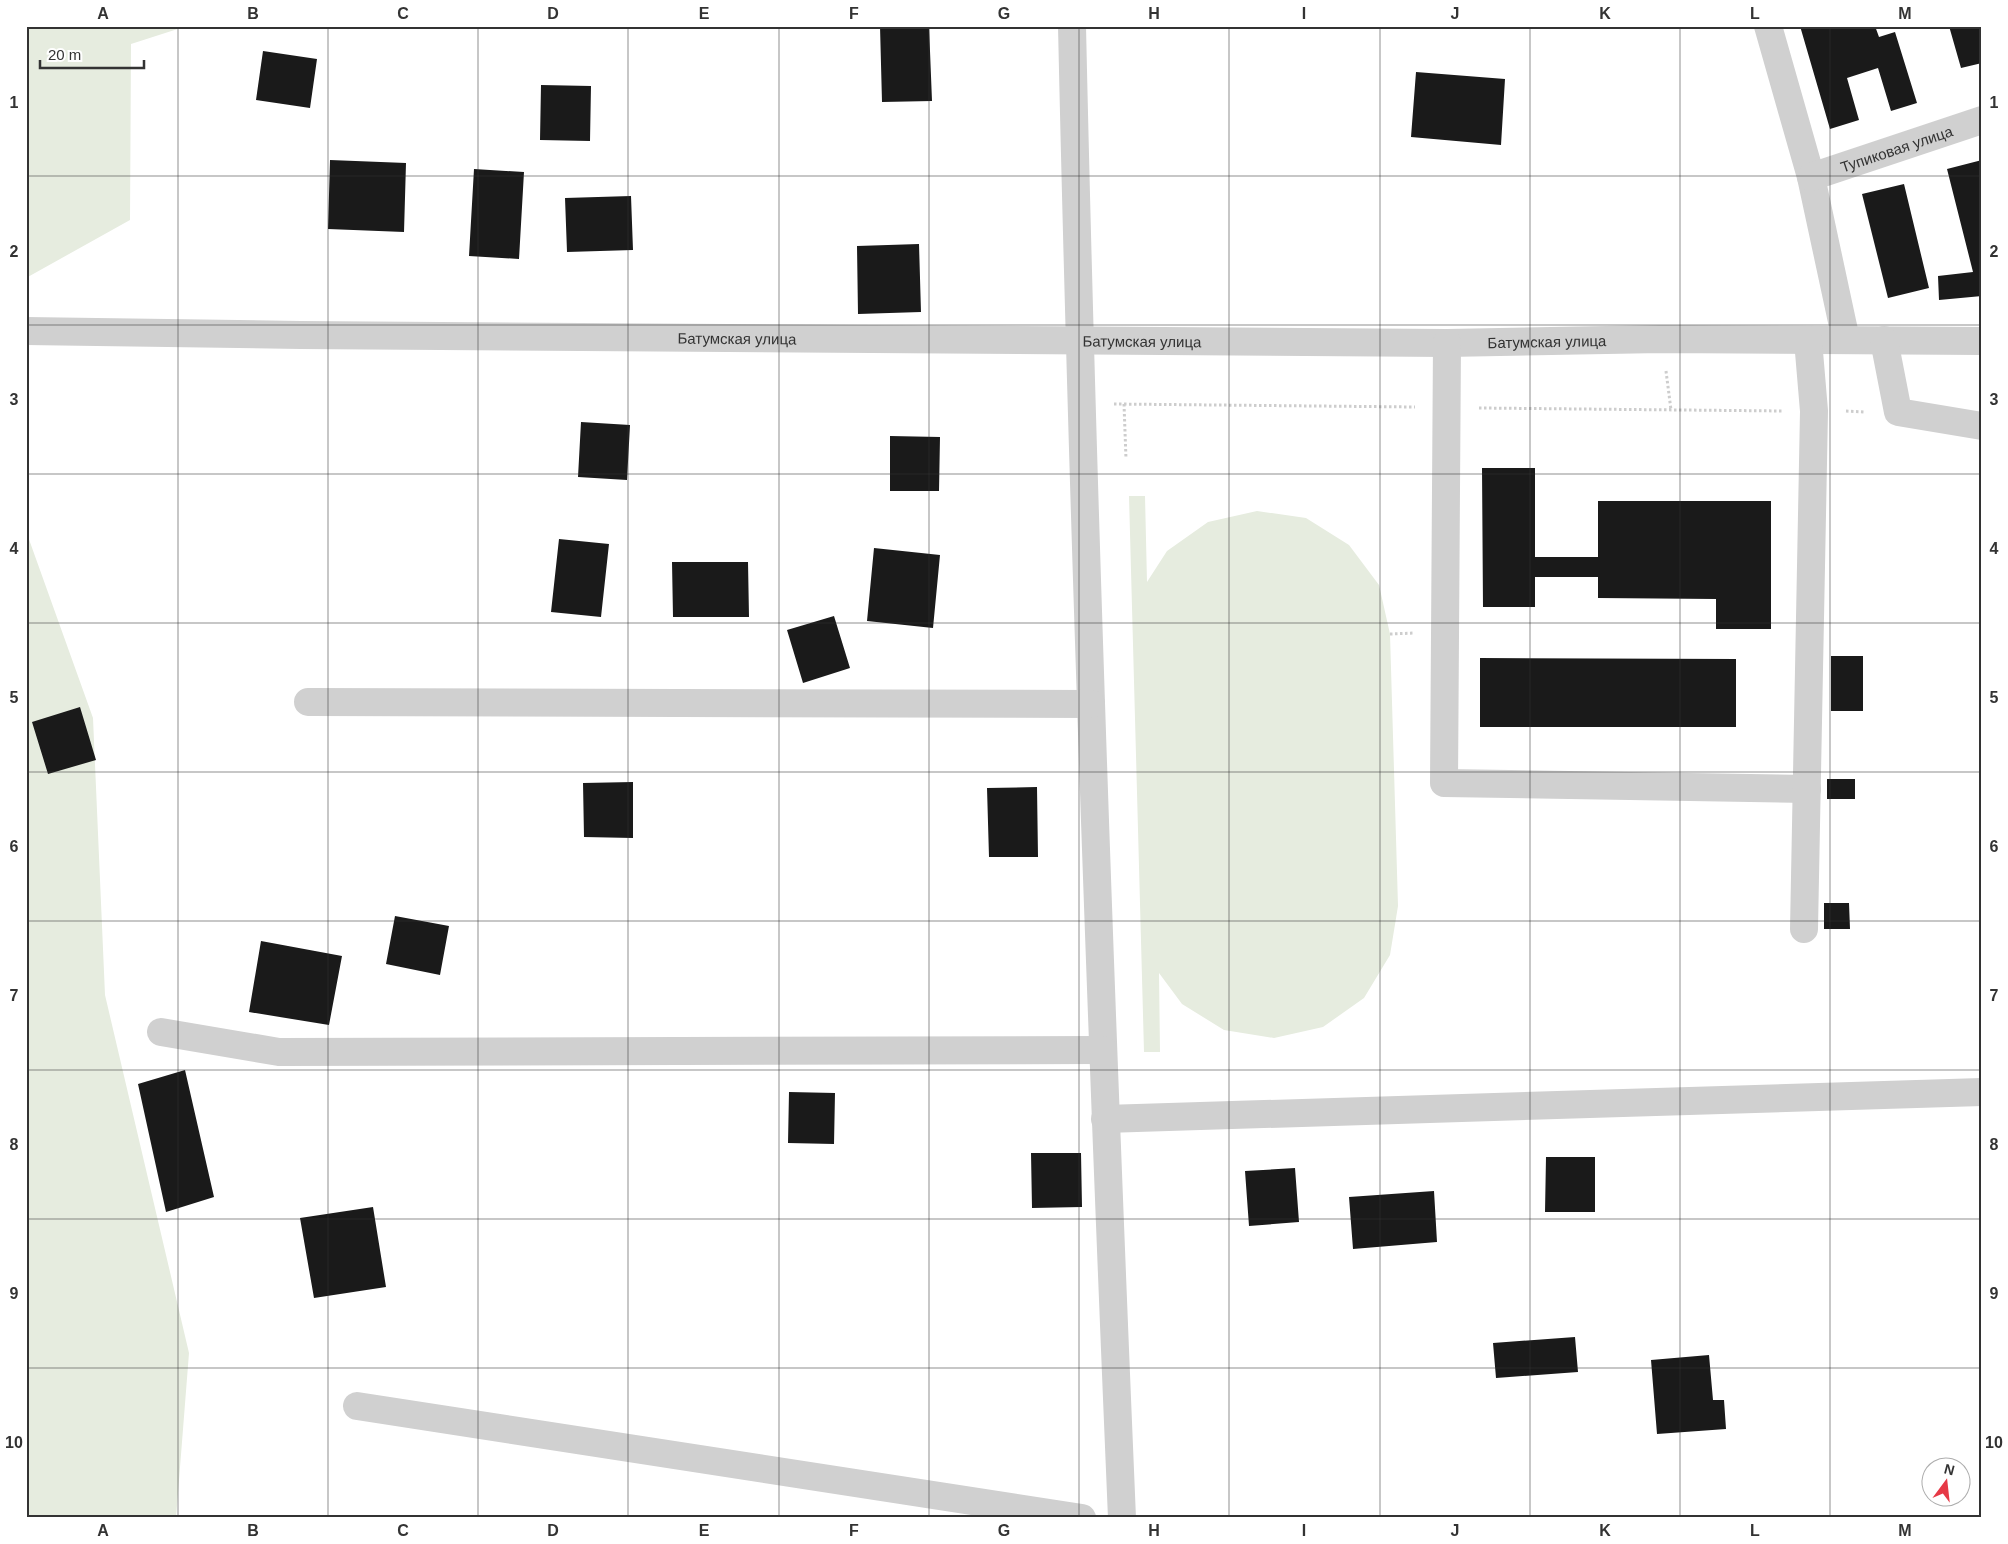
<svg xmlns="http://www.w3.org/2000/svg" width="2008" height="1544" font-family="Arial,sans-serif">
	<rect width="100%" height="100%" fill="#fff"/>
	<path fill="#e6ecdf" d="M26 26H187L131 44 130 220 26 278Z
		M1129 496H1145L1147 582 1167 551 1208 522 1257 511 1306 518 1349 545 1379 585 1390 634 1398 906 1390 955 1364 998 1323 1027 1274 1038 1224 1030 1182 1004 1159 973 1160 1052H1144Z
		M26 531 93 718 105 995 189 1353 176 1518H26Z"/>
	<path fill="#1a1a1a" d="M880 26H929L932 101 882 102Z
		M1800 26H1875L1879 37 1895 32 1917 103 1891 111 1878 68 1847 78 1859 120 1830 129Z
		M1949 26H1982V63L1961 68Z
		M263 51 317 59 310 108 256 100Z
		M1416 72 1505 79 1501 145 1411 137Z
		M541 85 591 86 590 141 540 140Z
		M330 160 406 163 404 232 328 229Z
		M1982 160V296L1939 300 1938 276 1973 272 1947 169Z
		M474 169 524 172 519 259 469 256Z
		M1904 184 1929 288 1888 298 1862 194Z
		M631 196 633 250 567 252 565 198Z
		M919 244 921 312 858 314 857 246Z
		M581 422 630 425 627 480 578 477Z
		M890 436 940 437 939 491H890Z
		M1482 468H1535V557H1598V501H1771V629H1716V599L1598 598V577H1535V607H1483Z
		M559 539 609 544 601 617 551 612Z
		M874 548 940 555 933 628 867 621Z
		M672 562H748L749 617H673Z
		M834 616 850 668 803 683 787 630Z
		M1831 656H1863V711H1831Z
		M1480 658 1736 659V727H1480Z
		M80 707 96 760 48 774 32 722Z
		M1827 779H1855V799H1827Z
		M633 782V838L584 837 583 783Z
		M1037 787 1038 857H989L987 788Z
		M1824 903H1849L1850 929H1824Z
		M395 916 449 926 440 975 386 964Z
		M261 941 342 956 329 1025 249 1012Z
		M185 1070 214 1197 166 1212 138 1084Z
		M789 1092 835 1093 834 1144 788 1143Z
		M1031 1153H1081L1082 1207 1032 1208Z
		M1546 1157H1595V1212H1545Z
		M1295 1168 1299 1222 1249 1226 1245 1171Z
		M1434 1191 1437 1242 1353 1249 1349 1197Z
		M373 1207 386 1287 314 1298 300 1218Z
		M1575 1337 1578 1372 1496 1378 1493 1343Z
		M1709 1355 1713 1400H1724L1726 1429 1657 1434 1651 1360Z"/>
	<g fill="none" stroke-linecap="round" stroke-linejoin="round">
		<path stroke="#cdcdcd" stroke-width="3" stroke-dasharray="2.5 2.5" stroke-linecap="butt" d="M1666 371 1671 410
			M1114 404 1415 407
			M1124 404 1126 459
			M1479 408 1783 411
			M1846 411 1865 412
			M1390 634 1415 633"/>
		<g stroke="#d0d0d0" stroke-width="28">
			<path d="M1072 26C1083 524 1101 1021 1122 1518"/>
			<path d="M1768 26 1811 177 1846 340"/>
			<path id="s1" d="M1811 177 1982 120"/>
			<path id="s2" d="M26 331 301 335 1447 343 1661 339 1982 341"/>
			<path d="M1884 340 1898 412 1982 426"/>
			<path d="M1447 343 1444 783 1807 789"/>
			<path d="M308 702 1091 704"/>
			<path d="M1804 929 1814 411 1808 340"/>
			<path d="M161 1032 279 1052 1103 1050"/>
			<path d="M1105 1119 1982 1092"/>
			<path d="M357 1406 1082 1518"/>
		</g>
	</g>
	<path fill="none" stroke="#333" stroke-width="1" stroke-opacity="0.55" d="M178 26V1518M328 26V1518M478 26V1518M628 26V1518M779 26V1518M929 26V1518M1079 26V1518M1229 26V1518M1380 26V1518M1530 26V1518M1680 26V1518M1830 26V1518M26 176H1982M26 325H1982M26 474H1982M26 623H1982M26 772H1982M26 921H1982M26 1070H1982M26 1219H1982M26 1368H1982"/>
	<g text-anchor="middle" dominant-baseline="central" stroke-width="5" stroke-linejoin="round" paint-order="stroke">
		<g font-size="15" fill="#333" stroke="#fff">
			<text stroke="none"><textPath href="#s1" startOffset="90">Тупиковая улица</textPath></text>
			<text stroke="none"><textPath href="#s2" startOffset="711">Батумская улица</textPath></text>
			<text stroke="none"><textPath href="#s2" startOffset="1116">Батумская улица</textPath></text>
			<text stroke="none"><textPath href="#s2" startOffset="1521">Батумская улица</textPath></text>
		</g>
	</g>
	<rect width="2008" height="1544" fill="none" stroke="#ffffff" stroke-width="55"/>
	<g transform="translate(1946 1482) rotate(15)"><circle r="24" fill="#ffffff" stroke="#adadad"/>
	<path d="M0-4L9 19L0 12L-9 19Z" fill="#e63946"/>
	<text y="-8" font-size="14" font-weight="bold" text-anchor="middle" fill="#333333">N</text>
	</g>
	<path d="M40 60v8h104v-8" fill="none" stroke="#333333" stroke-width="2.5"/>
	<text x="48" y="60" font-size="15" fill="#333333" stroke="#ffffff" stroke-width="4" paint-order="stroke">20 m</text>
	<rect x="28" y="28" width="1952" height="1488" fill="none" stroke="#333" stroke-width="2"/>
	<g font-size="16" text-anchor="middle" font-weight="bold" fill="#333">
		<text x="103" y="19">A</text>
		<text x="253" y="19">B</text>
		<text x="403" y="19">C</text>
		<text x="553" y="19">D</text>
		<text x="704" y="19">E</text>
		<text x="854" y="19">F</text>
		<text x="1004" y="19">G</text>
		<text x="1154" y="19">H</text>
		<text x="1304" y="19">I</text>
		<text x="1455" y="19">J</text>
		<text x="1605" y="19">K</text>
		<text x="1755" y="19">L</text>
		<text x="1905" y="19">M</text>
		<text x="14" y="108">1</text>
		<text x="1994" y="108">1</text>
		<text x="14" y="257">2</text>
		<text x="1994" y="257">2</text>
		<text x="14" y="405">3</text>
		<text x="1994" y="405">3</text>
		<text x="14" y="554">4</text>
		<text x="1994" y="554">4</text>
		<text x="14" y="703">5</text>
		<text x="1994" y="703">5</text>
		<text x="14" y="852">6</text>
		<text x="1994" y="852">6</text>
		<text x="14" y="1001">7</text>
		<text x="1994" y="1001">7</text>
		<text x="14" y="1150">8</text>
		<text x="1994" y="1150">8</text>
		<text x="14" y="1299">9</text>
		<text x="1994" y="1299">9</text>
		<text x="14" y="1448">10</text>
		<text x="1994" y="1448">10</text>
		<text x="103" y="1536">A</text>
		<text x="253" y="1536">B</text>
		<text x="403" y="1536">C</text>
		<text x="553" y="1536">D</text>
		<text x="704" y="1536">E</text>
		<text x="854" y="1536">F</text>
		<text x="1004" y="1536">G</text>
		<text x="1154" y="1536">H</text>
		<text x="1304" y="1536">I</text>
		<text x="1455" y="1536">J</text>
		<text x="1605" y="1536">K</text>
		<text x="1755" y="1536">L</text>
		<text x="1905" y="1536">M</text>
	</g>
</svg>
